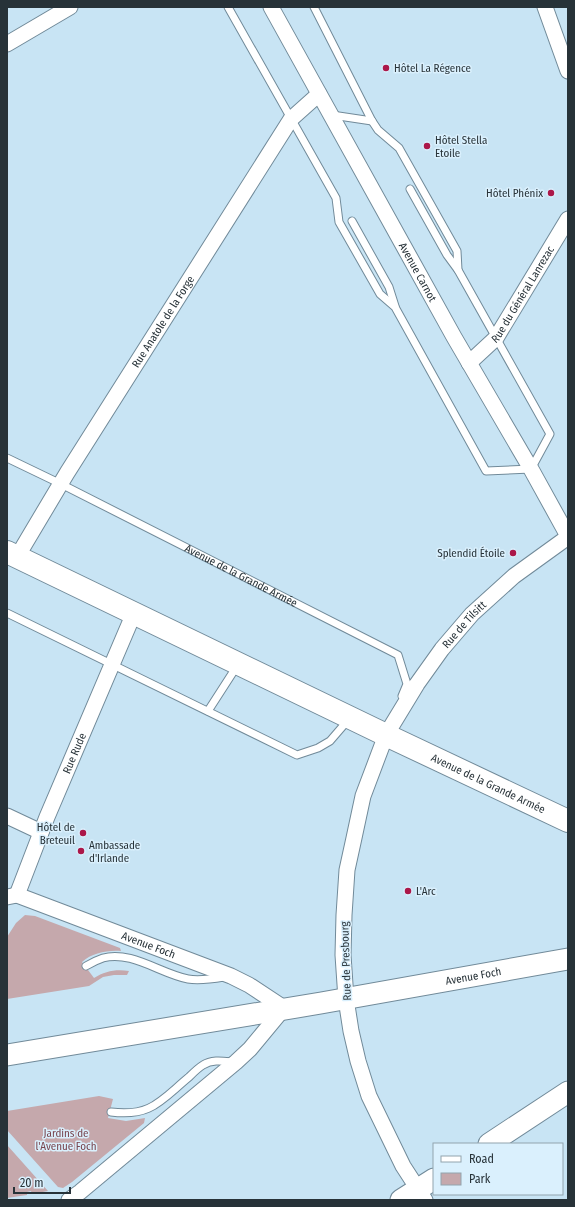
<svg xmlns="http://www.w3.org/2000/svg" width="575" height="1207" font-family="'Fira Sans Condensed',sans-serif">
	<rect width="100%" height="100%" fill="#c8e4f4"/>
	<path fill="#c5a8ac" d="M25 915 35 916 120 948 121 951C107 950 92 953 82 962L94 978C105 971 116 969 129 971L127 975H114L103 977 89 986 7 999V937L16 923Z
		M99 1096 113 1099 108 1118 126 1121 145 1118 144 1123 72 1182 63 1188 58 1187 7 1130V1111Z
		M7 1145 48 1191 32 1194 31 1191 27 1192V1195L7 1198Z"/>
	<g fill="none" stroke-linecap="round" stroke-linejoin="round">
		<defs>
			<g id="service">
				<path d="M228 7 336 198 339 222 380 294 395 307 486 471 531 469 550 434 458 270 457 251 399 148 378 130 372 121 314 7"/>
				<path d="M332 115 372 121"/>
				<path d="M410 189 447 255 458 270"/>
				<path d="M352 221 389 287 395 306"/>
				<path id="s1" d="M7 458 61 484 398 655 407 684 402 696"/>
				<path d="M7 613 297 755 318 748 330 741 349 719"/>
				<path d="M208 711 237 666"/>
				<path d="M86 966C91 963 97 960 103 958 131 950 161 974 188 979 200 981 212 979 224 977"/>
				<path d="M111 1112C151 1117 160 1101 189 1077 193 1073 198 1068 203 1065 212 1059 223 1061 233 1062"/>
			</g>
			<g id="minor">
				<path id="s2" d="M271 7 454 337 531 469 568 536"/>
				<path d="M545 7 568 71"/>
				<path d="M7 44 70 7"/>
				<path id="s3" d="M469 363 496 338 568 219"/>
				<path id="s4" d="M17 557 67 473 291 119 319 94"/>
				<path d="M7 816 41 832"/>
				<path id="s5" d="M17 895 47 817 134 613"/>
				<path id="s6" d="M7 897 17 895 231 976 249 985 284 1008 250 1049 236 1062 80 1192 69 1200"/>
				<path id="s7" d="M425 1200 403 1166 369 1096 358 1061 351 1031 346 999 343 955 344 915 347 870 354 838 363 796 386 735 417 684 442 649 472 614 514 576 568 537"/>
			</g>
			<g id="secondary">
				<path id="s8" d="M7 1055 321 1003 568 959"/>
				<path d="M489 1144 568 1092"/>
				<path d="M401 1200 434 1179"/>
			</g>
			<g id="primary">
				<path id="s9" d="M7 552 386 735 568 821"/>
			</g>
		</defs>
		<use href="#service" stroke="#718a99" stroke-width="9"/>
		<use href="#minor" stroke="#718a99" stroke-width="17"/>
		<use href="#secondary" stroke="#718a99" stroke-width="23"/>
		<use href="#primary" stroke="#718a99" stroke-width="24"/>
		<use href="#service" stroke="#fff" stroke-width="7"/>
		<use href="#minor" stroke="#fff" stroke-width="15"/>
		<use href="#secondary" stroke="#fff" stroke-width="21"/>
		<use href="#primary" stroke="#fff" stroke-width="22"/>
	</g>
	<g fill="#ab1749" stroke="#daf0fd" stroke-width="1.5">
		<circle cx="386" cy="68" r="4"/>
		<circle cx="427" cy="146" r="4"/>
		<circle cx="551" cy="193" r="4"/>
		<circle cx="513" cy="553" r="4"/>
		<circle cx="83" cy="833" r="4"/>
		<circle cx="81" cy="851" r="4"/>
		<circle cx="408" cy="891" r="4"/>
	</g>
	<g text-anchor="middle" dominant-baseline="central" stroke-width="3" stroke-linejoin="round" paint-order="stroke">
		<g font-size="11" fill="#273238" stroke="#daf0fd" text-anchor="start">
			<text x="394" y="68">Hôtel La Régence</text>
			<text x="435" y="140">Hôtel Stella<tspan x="435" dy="13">Etoile</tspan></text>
			<text x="543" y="193" text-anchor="end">Hôtel Phénix</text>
			<text x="505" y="553" text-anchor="end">Splendid Étoile</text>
			<text x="75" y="827" text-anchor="end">Hôtel de<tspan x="75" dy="13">Breteuil</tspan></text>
			<text x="89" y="845">Ambassade<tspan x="89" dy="13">d'Irlande</tspan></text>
			<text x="416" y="891">L'Arc</text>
		</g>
		<g font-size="11" fill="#273238" stroke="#daf0fd">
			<text stroke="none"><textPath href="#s2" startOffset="303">Avenue Carnot</textPath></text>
			<text stroke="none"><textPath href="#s3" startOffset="88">Rue du Général Lanrezac</textPath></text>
			<text stroke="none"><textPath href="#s4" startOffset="277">Rue Anatole de la Forge</textPath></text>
			<text stroke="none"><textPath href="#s1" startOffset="262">Avenue de la Grande Armée</textPath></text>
			<text stroke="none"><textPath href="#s7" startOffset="624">Rue de Tilsitt</textPath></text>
			<text stroke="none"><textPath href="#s5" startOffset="153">Rue Rude</textPath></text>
			<text stroke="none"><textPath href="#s9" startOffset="534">Avenue de la Grande Armée</textPath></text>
			<text stroke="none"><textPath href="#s6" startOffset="151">Avenue Foch</textPath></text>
			<text transform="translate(346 961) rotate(-92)">Rue de Presbourg</text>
			<text stroke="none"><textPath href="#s8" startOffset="473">Avenue Foch</textPath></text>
		</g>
		<g font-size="11" fill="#79454e" stroke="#daf0fd">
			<text x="66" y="1133">Jardins de<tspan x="66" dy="13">l'Avenue Foch</tspan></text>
		</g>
	</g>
	<rect width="575" height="1207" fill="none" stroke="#273238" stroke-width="16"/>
	<rect x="433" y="1143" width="130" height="52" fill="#daf0fd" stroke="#92a4ae"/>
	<rect x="441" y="1156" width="20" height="6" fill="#ffffff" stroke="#92a4ae"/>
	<text x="469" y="1163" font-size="12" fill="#273238">Road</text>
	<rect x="441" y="1173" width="20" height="12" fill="#c5a8ac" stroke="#92a4ae"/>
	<text x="469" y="1183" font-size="12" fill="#273238">Park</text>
	<path d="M14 1187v6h56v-6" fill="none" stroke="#273238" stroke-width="2"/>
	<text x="20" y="1187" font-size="12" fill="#273238" stroke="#daf0fd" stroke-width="3" paint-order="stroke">20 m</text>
</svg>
